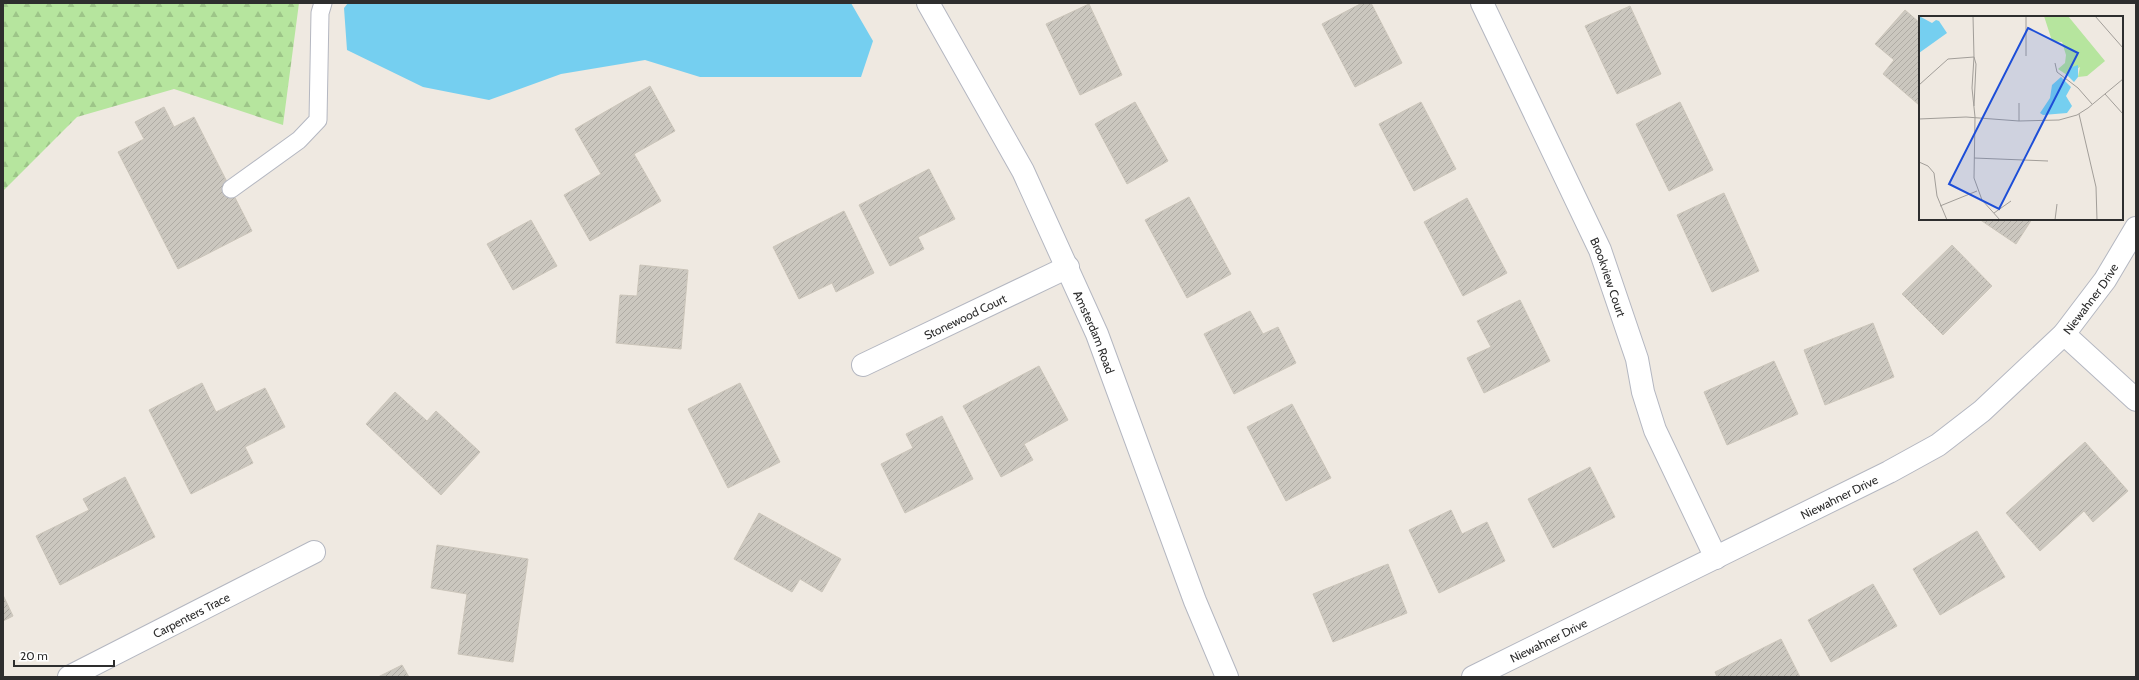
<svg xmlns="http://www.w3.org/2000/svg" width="2139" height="680" font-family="Cabin,sans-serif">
	<defs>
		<pattern id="forest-firs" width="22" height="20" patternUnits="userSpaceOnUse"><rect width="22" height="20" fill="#b6e59e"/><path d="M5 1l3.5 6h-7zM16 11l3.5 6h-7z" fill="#9dc588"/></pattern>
		<pattern id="building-hatch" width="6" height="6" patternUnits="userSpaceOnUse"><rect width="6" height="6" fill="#cbc7bf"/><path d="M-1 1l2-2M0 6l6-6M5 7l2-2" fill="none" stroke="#afaba4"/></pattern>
	</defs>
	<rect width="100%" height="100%" fill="#efe9e1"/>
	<path fill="url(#forest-firs)" d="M3 3H299L283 125 174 89 77 117 3 191Z"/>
	<path fill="#75cff0" d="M348 3H851L873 41 861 77H700L645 60 561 74 489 100 423 87 347 50 344 8Z"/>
	<path fill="url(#building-hatch)" stroke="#cbc5ba" d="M1362 3H1371L1402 63 1355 87 1322 24Z
		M1089 4 1122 75 1080 95 1046 24Z
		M1630 6 1661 74 1617 94 1585 26Z
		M1905 10 1920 23 1919 105 1883 74 1894 60 1875 44Z
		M650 86 675 131 634 154 661 201 590 241 564 195 601 174 575 129Z
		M1135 102 1168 161 1127 184 1095 124Z
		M1421 102 1456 169 1414 191 1379 124Z
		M1680 102 1713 170 1669 191 1636 124Z
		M164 107 174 127 194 117 252 231 178 269 118 152 144 139 135 122Z
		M929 169 955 219 918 237 924 249 890 266 859 205Z
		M1724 193 1759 271 1712 292 1677 215Z
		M1189 197 1231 274 1187 298 1145 220Z
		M1467 198 1507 273 1463 296 1424 222Z
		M844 211 874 273 836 292 832 283 799 299 773 247Z
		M1979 219H2032L2016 244Z
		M531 220 557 266 513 290 487 244Z
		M1952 245 1992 286 1943 335 1902 294Z
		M640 265 688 270 681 349 616 343 620 295 637 296Z
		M1520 300 1550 361 1484 393 1467 358 1491 347 1477 321Z
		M1250 311 1263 334 1278 327 1296 363 1234 394 1204 334Z
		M1873 323 1894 377 1825 405 1804 350Z
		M1774 361 1798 414 1727 445 1704 392Z
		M1039 366 1068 420 1024 444 1033 460 1001 477 963 406Z
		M202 383 216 412 265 388 285 427 245 447 253 463 191 494 149 410Z
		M740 383 780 462 728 488 688 409Z
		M395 392 427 421 436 411 480 452 441 495 366 424Z
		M1292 404 1331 478 1286 501 1247 427Z
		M942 416 973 479 905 513 881 464 913 448 906 434Z
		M2085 442 2128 491 2093 522 2084 511 2040 551 2006 513Z
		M1590 467 1615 517 1553 548 1528 499Z
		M125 477 155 537 60 585 36 536 89 510 83 499Z
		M1451 510 1462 534 1487 522 1505 561 1439 593 1409 530Z
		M759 513 841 559 822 592 800 579 792 592 734 559Z
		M1977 531 2005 577 1940 615 1913 569Z
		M437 545 528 559 513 662 458 654 467 594 431 588Z
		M1388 564 1407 613 1333 642 1313 594Z
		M1873 584 1897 626 1831 662 1808 620Z
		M3 595 13 616 3 621Z
		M1781 639 1800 677H1717L1715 672Z
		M402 665 409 677H378Z"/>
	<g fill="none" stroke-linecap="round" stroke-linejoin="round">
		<defs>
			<path id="lane" d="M231 189 299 140 318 120 320 13 323 3"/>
			<g id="street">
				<path id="s1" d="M1482 3 1600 250 1637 359 1643 392 1655 430 1716 558"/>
				<path d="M2064 334 2136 400"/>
				<path id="s2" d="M863 365 1068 267"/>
				<path id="s3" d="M69 677 314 552"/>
				<path id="s4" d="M1473 677 1889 472 1938 445 1982 411 2064 334 2105 280 2136 228"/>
			</g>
			<g id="secondary">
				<path id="s5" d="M928 3 1023 171 1097 334 1195 601 1227 677"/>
			</g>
		</defs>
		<use href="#lane" stroke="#b4b7c1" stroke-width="19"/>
		<use href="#street" stroke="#b4b7c1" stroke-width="24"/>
		<use href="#secondary" stroke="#b4b7c1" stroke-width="24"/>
		<use href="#lane" stroke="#fff" stroke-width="17"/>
		<use href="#street" stroke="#fff" stroke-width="22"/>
		<use href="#secondary" stroke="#fff" stroke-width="22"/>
	</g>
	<g text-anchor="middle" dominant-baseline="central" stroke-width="3" stroke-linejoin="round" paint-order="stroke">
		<g font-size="12" fill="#2e2e2e" stroke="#fff">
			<text stroke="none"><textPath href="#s1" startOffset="302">Brookview Court</textPath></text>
			<text stroke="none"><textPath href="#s4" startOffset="732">Niewahner Drive</textPath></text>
			<text stroke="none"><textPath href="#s2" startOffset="113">Stonewood Court</textPath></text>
			<text stroke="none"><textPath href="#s5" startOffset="369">Amsterdam Road</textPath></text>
			<text stroke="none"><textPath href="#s4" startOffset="408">Niewahner Drive</textPath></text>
			<text stroke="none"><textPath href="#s3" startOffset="137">Carpenters Trace</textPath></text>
			<text stroke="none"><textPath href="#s4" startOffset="84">Niewahner Drive</textPath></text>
		</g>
	</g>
	<g transform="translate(1919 16)">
		<rect width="204" height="204" fill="#efe9e1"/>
		<path d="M125 0H149L186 45 168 60 159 61 161 51 148 59 139 53 146 47 147 39 143 26 133 25Z" fill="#b6e59e"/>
		<path d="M0 0 13 7 17 4 20 5 28 17 0 37ZM159 49V61L155 66 148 59 153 51ZM142 61 152 71 147 80 153 90 148 97 124 99 121 97 131 82 133 69Z" fill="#75cff0"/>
		<path fill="none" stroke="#a29e99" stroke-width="1" d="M107 0V40M176 0 204 32M136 47 138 56 159 72 173 88M0 69 29 43 55 41 54 0M186 78 204 98M55 90 57 48 55 41 53 72 56 101 55 162 63 184 81 204M160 98 177 171 178 204M0 103 47 101 100 105 140 104 158 99 169 92 204 63M100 105V87M55 142 129 145M0 146 9 150 15 157 18 180 28 204M21 190 58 175M75 197 92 185M136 204 138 188"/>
		<path fill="#1d4ed8" fill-opacity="0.15" stroke="#1d4ed8" stroke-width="2" d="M109 12 159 37 80 193 30 168Z"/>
		<rect width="204" height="204" fill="none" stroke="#2e2e2e" stroke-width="2"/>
	</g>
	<rect width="2139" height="680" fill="none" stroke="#2e2e2e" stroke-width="8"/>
	<path d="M14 660v6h100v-6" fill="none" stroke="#2e2e2e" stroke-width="2"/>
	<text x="20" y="660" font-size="12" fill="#2e2e2e" stroke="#ffffff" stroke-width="3" paint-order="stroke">20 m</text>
</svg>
